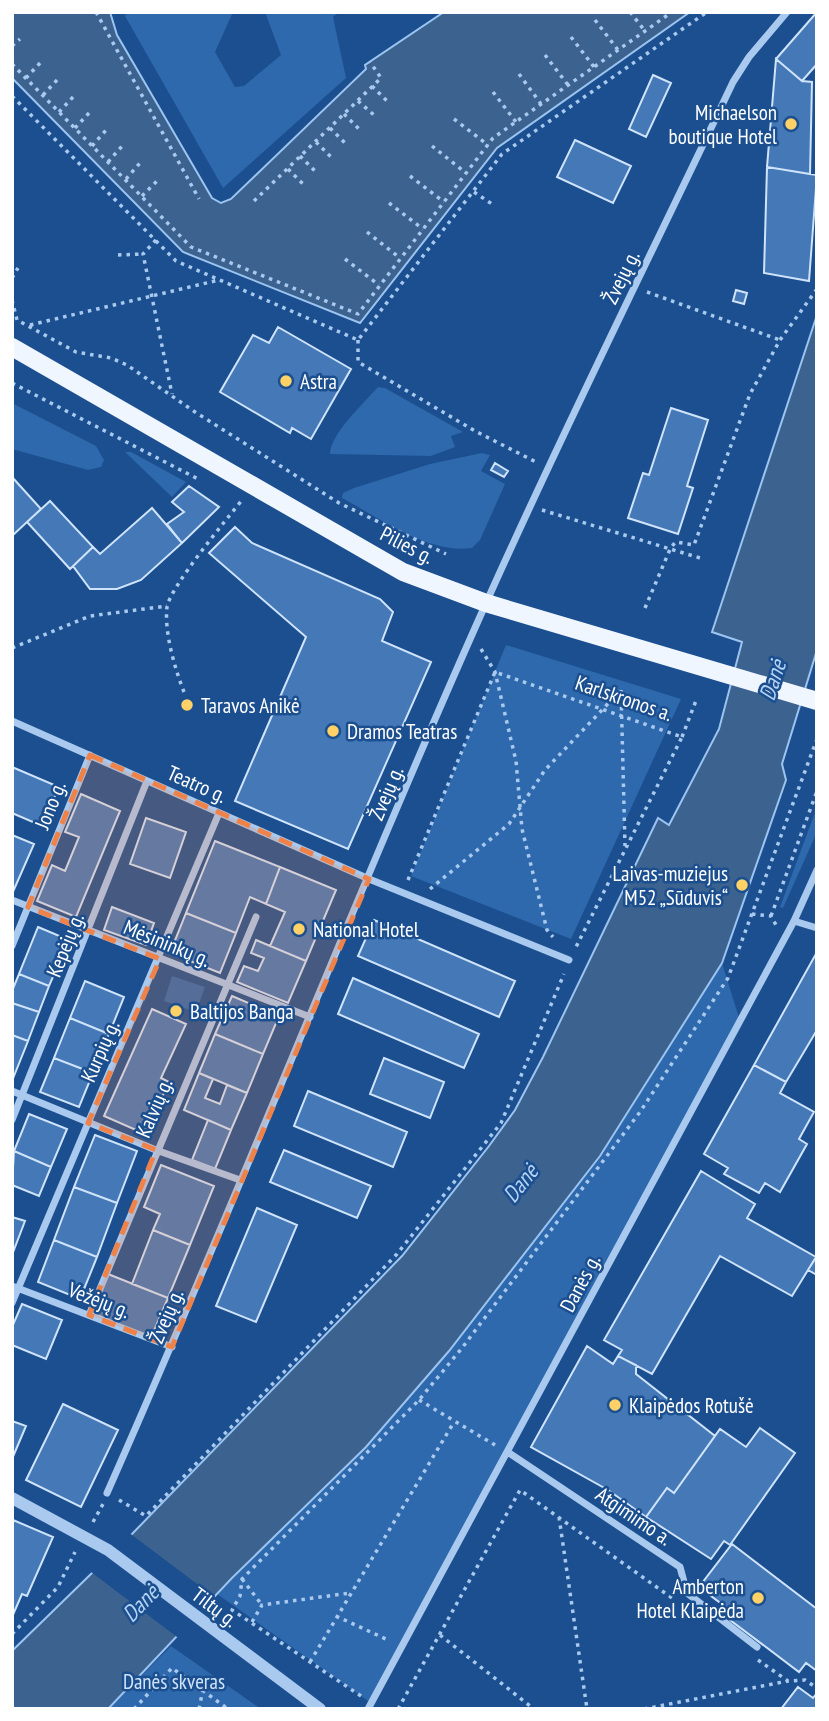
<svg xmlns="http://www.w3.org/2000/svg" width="829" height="1721" font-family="'PT Sans Narrow',sans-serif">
	<rect width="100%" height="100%" fill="#1b4f8f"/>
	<path fill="#2e69ad" d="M127 12H233L215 52 235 87 244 86 281 55 265 12H339L333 17 346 78 223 188 125 16Z
		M378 387 385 388 463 432 451 436 455 447 431 456 330 454C330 434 365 402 378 387Z
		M12 403 96 446 104 460 101 467 88 470 12 449Z
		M125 452H131L186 482 172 497Z
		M482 453 490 455 481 471 505 484 480 540 472 548C427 554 380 518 342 498L343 493 354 488 430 464Z
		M506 645 681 699 571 939 411 876Z
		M817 807V832L783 908 780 907Z
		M722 963 740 1021 371 1703 217 1594 366 1447 449 1351 600 1156Z
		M172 976 205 987 196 1012 164 1001Z
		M171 1646 261 1709H108Z"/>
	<path fill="#3c6290" stroke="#9cc4f0" stroke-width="2" d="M12 12H110L117 35 212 198 221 203 231 199 366 69 365 65 444 12H690L497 148 360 323 183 252 12 78Z
		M817 315V650L782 764 786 780 722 963 600 1156 449 1351 366 1447 232 1578 108 1709H12V1651L132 1534 402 1256 489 1146 515 1110 543 1057 658 818 669 825 719 729 742 642 712 632Z"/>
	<path fill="#1b4f8f" d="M128 1532 217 1599 181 1640 91 1572Z"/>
	<path fill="#4478b7" stroke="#cfe3fa" stroke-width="2" d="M817 12V64L802 81 776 59Z
		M776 59 802 81 812 82 810 174 767 167Z
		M653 75 671 83 646 137 629 129Z
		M575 140 631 166 613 203 557 177Z
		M767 167 817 175 809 281 764 273Z
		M736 290 747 293 744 304 733 301Z
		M278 327 351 369 311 439 292 428 290 433 220 392 253 335 269 343Z
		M671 408 708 420 687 486 693 488 678 534 628 518 643 473 649 475Z
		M495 463 508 471 504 477 491 470Z
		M12 477 41 509 12 536Z
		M189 486 219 507 182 543 167 524 184 512 172 502Z
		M50 501 93 547 70 569 27 522Z
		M152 508 182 543 141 580 117 589H90L73 566 93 547 100 554Z
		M235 527 252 543 380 599 393 612 382 641 431 662 348 849 235 801 306 637 209 553Z
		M12 767 59 787 42 826 12 813Z
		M81 794 120 811 76 917 37 901 52 865 65 871 79 837 65 832Z
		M146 818 186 832 170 878 130 864Z
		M12 835 34 844 12 894Z
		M215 841 280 867 266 904 250 897 236 933 186 913Z
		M280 867 336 890 306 961 270 946 285 912 266 904Z
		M112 907 154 923 146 945 104 930Z
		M186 913 236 933 220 973 170 953Z
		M374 920 515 981 499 1017 358 956Z
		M38 927 69 940 49 986 19 974Z
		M256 940 306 961 288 1003 237 982 244 966 258 971 264 958 251 953Z
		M817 952V1030L786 1082 754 1065Z
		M19 974 49 986 39 1012 12 1003V991Z
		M353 978 479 1034 464 1068 338 1014Z
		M85 981 124 997 109 1034 70 1018Z
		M232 996 279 1016 263 1054 215 1034Z
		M12 1003 39 1012 28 1041 12 1035Z
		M152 1009 186 1024 161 1078 169 1082 145 1134 104 1116Z
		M70 1018 109 1034 93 1073 54 1058Z
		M215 1034 263 1054 247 1093 199 1073Z
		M12 1035 28 1041 12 1081Z
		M54 1058 93 1073 79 1107 40 1092Z
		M384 1058 444 1082 430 1118 370 1094Z
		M754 1065 786 1082 780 1093 814 1112 799 1139 807 1144 780 1192 765 1183 759 1193 724 1174 728 1168 704 1154Z
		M199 1073 213 1079 205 1098 220 1104 227 1085 247 1093 231 1130 184 1110Z
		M308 1091 407 1132 393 1167 294 1126Z
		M29 1114 67 1129 51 1167 14 1151Z
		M208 1120 231 1130 215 1169 192 1160Z
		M95 1135 137 1151 117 1203 74 1187Z
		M284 1150 371 1186 357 1218 270 1182Z
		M14 1151 51 1167 39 1196 12 1185Z
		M161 1165 214 1186 190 1245 153 1230 160 1214 144 1207Z
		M701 1171 755 1204 747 1218 816 1257 792 1296 720 1256 652 1374 618 1356 622 1350 604 1340Z
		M74 1187 117 1203 97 1257 54 1240Z
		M257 1208 297 1225 256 1322 216 1306Z
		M12 1217 25 1221 12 1255Z
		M153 1230 190 1245 168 1298 132 1284Z
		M54 1240 97 1257 80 1299 38 1282Z
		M817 1256V1275L808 1270Z
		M108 1274 168 1298 151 1338 92 1313Z
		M22 1304 62 1320 46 1359 12 1345V1327Z
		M587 1346 613 1364 618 1356 636 1365V1374L715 1436 674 1493 667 1488 646 1517 608 1490 531 1447Z
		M63 1404 118 1430 81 1507 26 1480Z
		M12 1421 26 1426 12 1459Z
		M760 1428 795 1453 730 1545 724 1541 711 1559 646 1517 667 1488 674 1493 720 1429 746 1447Z
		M13 1520 53 1537 27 1596 22 1594 12 1617Z
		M732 1544 817 1609V1671L806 1663 799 1672 730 1620 735 1614 699 1587Z
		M798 1687 813 1698 817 1693V1709H781Z"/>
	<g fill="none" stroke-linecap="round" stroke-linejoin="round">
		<path stroke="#a9c9ee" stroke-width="3.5" stroke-dasharray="3.5 5" stroke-linecap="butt" d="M96 12 199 199
			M630 12 645 31
			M595 20 618 50
			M571 37 594 67
			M12 46 20 39
			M545 55 568 85
			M12 64 191 247 358 314 493 138 672 12
			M519 74 541 104
			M26 78 41 62
			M372 86 387 101
			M493 92 516 122
			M43 95 58 79
			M12 96 176 261 358 340 502 154 707 12
			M358 101 374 115
			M59 112 74 96
			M344 114 359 129
			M454 119 488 145
			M75 128 90 112
			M330 128 346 144
			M316 142 331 157
			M92 146 107 129
			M432 146 466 173
			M300 156 316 172
			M108 162 123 145
			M288 169 304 185
			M410 176 444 202
			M126 179 140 163
			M474 192 492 204
			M142 196 158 180
			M254 201 381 78 370 62
			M389 203 423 229
			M367 232 400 258
			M156 240 143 254 172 394
			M118 255 143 254
			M345 259 379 285
			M12 278 18 268
			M647 292 780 340
			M12 300 17 320 76 352 111 358 127 365 195 412 339 503 446 554
			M30 325 219 280
			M358 340V362L475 431 536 462
			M12 383 200 480
			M542 510 700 558
			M645 608 671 547 676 542 694 545 750 394 780 340 817 289
			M12 648 90 616 167 606
			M481 649 495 672 516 761 522 829 547 930 553 937
			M621 690 625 846
			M184 692C175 669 164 632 167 607 170 587 227 519 242 500
			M682 737 697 698
			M408 880 495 672 682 737 575 949
			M430 889 509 824 545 770 621 690
			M752 914 771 916 776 925
			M771 916 817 791
			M419 1400 495 1445
			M119 1500 146 1516 397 1254 501 1123 564 974
			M559 1517 587 1709
			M93 1522 103 1504
			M242 1579 262 1605
			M336 1616 388 1640
			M252 1622 262 1605 350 1593
			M12 1634 58 1587 75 1552
			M440 1635 534 1709
			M758 1660 788 1681 805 1680 817 1688
			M310 1662 454 1422
			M361 1696 232 1610 240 1596 242 1579 419 1400 462 1348 640 1112 728 978 817 739
			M134 1709 172 1668 228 1709
			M199 1709 203 1689
			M398 1709 520 1490 672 1598
			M644 1709 788 1681"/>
		<path stroke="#a9c9ee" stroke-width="7" d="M12 721 369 879 569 960
			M12 900 310 1017
			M794 921 817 928
			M12 946 90 755
			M12 1091 156 1150 240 1180
			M12 1120 147 781
			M12 1286 172 1347
			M12 1303 219 813
			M89 1315 256 917
			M509 1453 680 1567 687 1593 757 1647
			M107 1493C238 1198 355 896 487 601 565 426 651 255 733 82L749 57 787 12
			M368 1709 794 921 817 870"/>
		<path stroke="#a9c9ee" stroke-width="12" d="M12 1498 108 1550 320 1709"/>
		<path stroke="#f0f6ff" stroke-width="18" d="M12 347 403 572 486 603 817 701"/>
	</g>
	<path fill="#ee8249" fill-opacity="0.2" stroke="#ee8249" stroke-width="5" stroke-dasharray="14 9" stroke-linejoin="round" d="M90 755 369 879 172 1347 89 1315 156 1150 88 1123 160 959 28 907Z"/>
	<g fill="#ffd166" stroke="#1b4f8f" stroke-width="2.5">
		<circle cx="791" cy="124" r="7"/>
		<circle cx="286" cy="381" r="7"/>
		<circle cx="187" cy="705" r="7"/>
		<circle cx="333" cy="731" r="7"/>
		<circle cx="742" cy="885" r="7"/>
		<circle cx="299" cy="929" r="7"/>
		<circle cx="176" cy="1011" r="7"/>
		<circle cx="615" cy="1405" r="7"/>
		<circle cx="758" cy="1598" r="7"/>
	</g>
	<g text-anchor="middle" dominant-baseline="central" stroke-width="5" stroke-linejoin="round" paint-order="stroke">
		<g font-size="21" fill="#fff" stroke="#1b4f8f" text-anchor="start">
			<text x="777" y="112" text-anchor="end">Michaelson<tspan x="777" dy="24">boutique Hotel</tspan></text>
			<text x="300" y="381">Astra</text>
			<text x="201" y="705">Taravos Anikė</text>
			<text x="347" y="731">Dramos Teatras</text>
			<text x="728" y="873" text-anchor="end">Laivas-muziejus<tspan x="728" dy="24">M52 „Sūduvis“</tspan></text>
			<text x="313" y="929">National Hotel</text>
			<text x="190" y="1011">Baltijos Banga</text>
			<text x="629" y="1405">Klaipėdos Rotušė</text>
			<text x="744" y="1586" text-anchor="end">Amberton<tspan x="744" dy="24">Hotel Klaipėda</tspan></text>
		</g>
		<g font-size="21" fill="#fff" stroke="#1b4f8f">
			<text transform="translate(621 277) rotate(-64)">Žvejų g.</text>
			<text transform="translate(407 545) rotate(27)">Pilies g.</text>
			<text transform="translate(624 698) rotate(19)">Karlskronos a.</text>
			<text transform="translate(197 784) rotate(24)">Teatro g.</text>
			<text transform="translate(386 793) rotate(-67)">Žvejų g.</text>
			<text transform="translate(50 805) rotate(-68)">Jono g.</text>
			<text transform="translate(167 943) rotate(22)">Mėsininkų g.</text>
			<text transform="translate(65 945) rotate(-68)">Kepėjų g.</text>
			<text transform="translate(100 1051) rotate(-66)">Kurpių g.</text>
			<text transform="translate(154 1108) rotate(-67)">Kalvių g.</text>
			<text transform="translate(580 1283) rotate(-62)">Danės g.</text>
			<text transform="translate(99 1300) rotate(21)">Vežėjų g.</text>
			<text transform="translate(166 1316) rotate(-67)">Žvejų g.</text>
			<text transform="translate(634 1516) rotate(34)">Atgimimo a.</text>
			<text transform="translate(215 1607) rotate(37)">Tiltų g.</text>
		</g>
		<g font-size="21" fill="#cfe3fa" stroke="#1b4f8f">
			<text x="174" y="1681">Danės skveras</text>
		</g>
		<g font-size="23" font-style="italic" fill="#b5d3f5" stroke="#1b4f8f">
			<text transform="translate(772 680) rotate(-72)">Danė</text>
			<text transform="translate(520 1183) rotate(-52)">Danė</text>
			<text transform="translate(140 1603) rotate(-46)">Danė</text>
		</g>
	</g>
	<rect width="829" height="1721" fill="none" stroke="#ffffff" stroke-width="28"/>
</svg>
